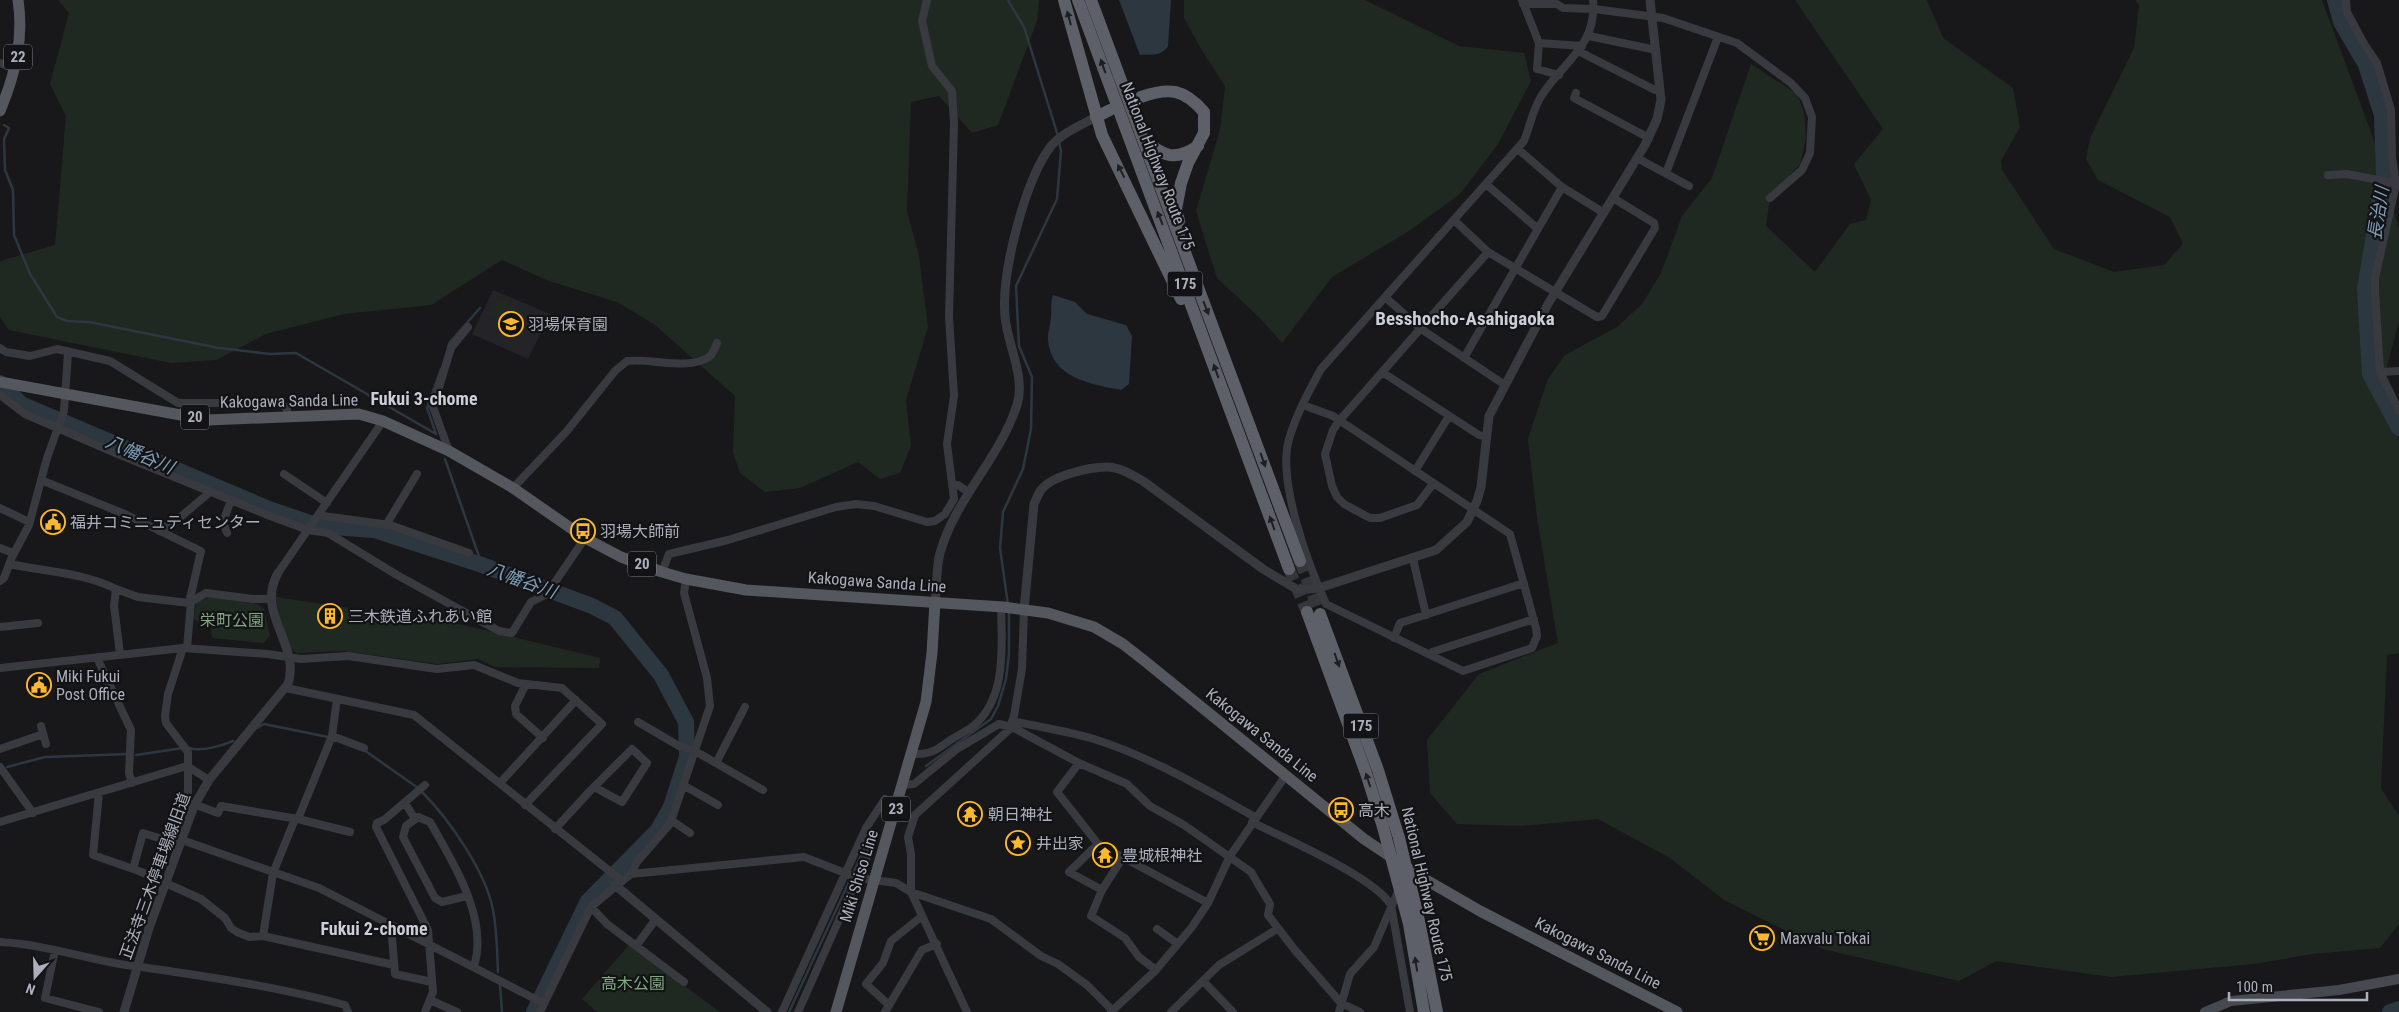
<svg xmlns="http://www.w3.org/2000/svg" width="2399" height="1012" font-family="'Roboto Condensed','Noto Sans JP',sans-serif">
	<rect width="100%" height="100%" fill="#18181a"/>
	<path fill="#242428" d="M493 290 550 314 528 359 472 334Z"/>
	<path fill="#202921" d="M58 0H1039L1037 21 998 125 972 133 939 96 911 102 907 211 919 256 928 327 906 400 911 446 900 473 880 479 858 462 800 488 765 492 740 473 733 453 735 396 654 324 617 302 549 281 502 260 431 305 344 314 266 334 216 360 171 363 9 330 0 317V261L55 245 66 116 50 84 69 13Z
		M1184 0H1365L1459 46 1524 53 1531 81 1498 144 1460 194 1409 231 1332 277 1282 343 1260 318 1217 278 1196 211 1220 130 1225 86 1201 49 1184 18Z
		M1795 0H1927L1943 38 2013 88 2020 127 2001 161 2002 170 2054 249 2114 272 2164 265 2183 244 2170 217 2098 180 2086 159 2090 138 2134 48 2139 5 2135 0H2322L2372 135 2399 229V321L2382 385 2388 415 2399 440V653L2387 655 2381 788 2399 816V924L2380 948 2312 954 2254 964 2111 977 1996 961 1959 981 1823 949 1724 900 1670 858 1598 819 1522 826 1457 824 1430 793 1427 740 1479 674 1558 643 1537 517 1528 439 1548 379 1565 355 1617 327 1642 304 1661 273 1682 216 1712 178 1751 64 1797 94 1804 112 1806 138 1800 164 1770 198 1766 226 1815 272 1850 224 1866 220 1871 200 1854 164 1883 129Z
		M498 299 519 310 512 325 490 315Z
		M210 597 257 604 264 609 270 636 263 643 212 638 211 628 194 619 196 603Z
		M276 597 463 625 600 658 599 668 495 667 478 659 437 664 344 651 296 653C285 647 277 609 276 597Z
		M629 945 720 1012H597L582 999Z"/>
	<path fill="#2d3740" d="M1119 0H1171L1168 46C1161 57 1151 54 1140 55Z
		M1053 295 1075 302 1087 314 1126 325 1132 336 1129 384 1121 390C1091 384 1051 378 1048 340 1047 333 1051 325 1051 317 1052 309 1050 303 1053 295Z"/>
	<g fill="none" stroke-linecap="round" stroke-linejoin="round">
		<path stroke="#2d3740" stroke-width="2.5" d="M1008 0 1024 27 1058 136
			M4 125 9 128 4 139 5 170 13 190 14 235 30 274 57 317 67 321 89 322 219 348 270 354 296 353 436 434
			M448 347 450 342 480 308
			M436 434 427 408 441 369
			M445 459 482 565
			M1008 605 1000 548 1003 512 1023 469 1031 429 1032 377 1019 346 1016 286 1057 199 1061 151 1059 142
			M257 728 264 724 328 737
			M189 748C201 752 221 746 233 741
			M364 750 418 788
			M136 755 183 748
			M926 766 991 719 998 706 1006 679 1009 654V611
			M7 767 45 757 129 754
			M422 792C449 819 486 872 493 910 497 930 497 952 498 972
			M500 985 502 1012
			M789 1012 873 830"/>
		<path stroke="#2d3740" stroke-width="16" d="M2335 0 2341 22 2366 65 2382 115 2384 175 2365 289 2370 374 2399 428
			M0 383 21 404 269 509 319 526 374 530 482 565 592 606 615 618 661 675 686 722 687 757 671 807 658 830 588 901 534 1012
			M2390 1012 2399 1009"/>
		<path stroke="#35363a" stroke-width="12" stroke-dasharray="12 6" stroke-linecap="butt" d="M1300 561 1320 614
			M1289 569 1307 612"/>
		<path stroke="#393a40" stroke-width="8" d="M1522 0 1539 43 1537 69 1559 75
			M2346 0 2347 12 2364 44 2377 63 2391 110 2392 157 2396 184 2375 278V291L2380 372 2399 411
			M1523 4H1557L1563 8 1594 9 1663 18 1737 43 1791 83 1805 98 1812 117 1810 153 1802 170 1770 198
			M1589 36 1656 50
			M1539 43 1582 46
			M1578 51 1655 90 1660 89
			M0 63 15 69
			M1576 93 1574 98 1649 138
			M1518 149 1562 187 1604 213
			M1637 158 1689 186
			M1666 173 1718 37
			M2328 175 2347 174 2399 184
			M1486 184 1538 229
			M1454 220 1488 252 1597 317 1602 316 1655 228 1654 223 1613 198
			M1385 297 1421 329 1505 385
			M0 348 6 352 30 356 57 349 110 361 178 403H274L287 407V417
			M1464 358 1562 187
			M1382 372 1479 435 1486 437
			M2380 372 2399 371
			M0 395 25 414 113 452 270 516 308 530 328 533 397 575 499 631 512 633 531 602 547 594 585 538
			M1303 405 1333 416 1510 534 1536 628 1537 636 1532 648 1463 671 1326 604C1308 564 1277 481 1289 439 1296 415 1309 391 1321 369L1524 141C1530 126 1533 108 1542 95 1564 61 1597 46 1593 0
			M449 451 433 407 451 348 468 327
			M1415 471 1449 416
			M284 474 327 503
			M41 480 127 515 201 551 189 603
			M1433 484 1417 505 1380 518H1370L1344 504 1337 497 1332 486 1325 454 1333 430 1339 421 1488 252
			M953 485H958L968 492
			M513 488 567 431 615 371 627 361C652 358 687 371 709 357 713 354 715 348 717 343
			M0 508 29 522
			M319 514 323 516 390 525 469 553
			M386 525 417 474
			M159 531 177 520 210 492
			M227 533 223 522 231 500
			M0 548 13 553
			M1413 559 1426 615
			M9 564C43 571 85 573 116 589L114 606 120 654
			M662 572 669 554 728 540 836 507 856 504 874 506 927 522 935 521 945 514 954 499 947 444 954 396 949 317 954 123 952 91 932 66 922 21 927 0
			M278 573 383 421
			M0 581 4 578 12 557 29 525 47 458 64 411 68 353
			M116 589 138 597 189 603 206 593 253 599H270
			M0 627 38 623
			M1394 638 1400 623 1524 583
			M183 648 168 694 165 716 166 723 188 752V802L218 813 221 806 298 819 350 832
			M187 648 191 602
			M1431 655 1432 652 1534 619
			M98 657 99 662 131 730 129 773 132 783
			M0 668 183 648 268 654 301 659 348 656 437 669 474 665 518 683 562 688 602 724 525 805
			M526 684 515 706 516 714 543 738
			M286 688 414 715 622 881
			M1012 721C1039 727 1068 731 1094 739 1151 757 1203 788 1255 817
			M638 722 679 746 695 751 763 790
			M41 726 46 744
			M332 736 364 748
			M0 749 43 734
			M911 754C932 755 936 750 952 739 959 735 966 731 972 727 1007 700 1002 646 1001 607
			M716 763 745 707
			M1079 763 1127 784 1150 806 1184 825 1251 872 1270 904 1268 915 1294 949 1341 1003 1360 1012
			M0 767 33 813
			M500 783 576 700
			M425 785 384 820 377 823 376 827 428 930 433 992 425 1012
			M683 785 718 805
			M903 785 914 784 957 749 999 724 1012 727 1079 763 1057 792 1098 844 1208 903
			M99 793 93 855 139 871 201 899 225 918 231 928 237 932 249 937 263 936
			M405 803 415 819
			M295 819 273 873 263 936 394 965
			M298 819 332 736 337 699
			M671 820 690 833
			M0 822 187 766 209 780
			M1252 822C1285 839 1373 876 1391 905L1410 1012
			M555 829 590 791 632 749 647 763 622 802 594 787
			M182 840 319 888 543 1003
			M1098 844 1069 872 1102 890
			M1123 857 1102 890 1091 916 1125 938 1139 957 1156 970
			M133 869 143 833 180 845
			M631 874 804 857 858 878 896 883 911 892 991 919 1041 956 1058 964 1087 985 1112 1010
			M467 896 442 902 435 898 403 837 406 826 418 817 430 822C453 862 489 919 474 966
			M591 907 607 924 684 982
			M391 925 395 974 432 982
			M1157 929 1178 944
			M0 942C41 944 80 957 120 964 195 975 272 985 345 1005L348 1012
			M636 946 656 919
			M55 950 45 998 99 1012
			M1204 982 1233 1012
			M430 1000 457 1012
			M889 1005 866 984 883 963 891 941 922 916
			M540 1012 591 907 631 874 637 862 670 824 710 706 707 678 684 593 686 579
			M782 1012 866 828 885 799
			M798 1012 870 850
			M885 1012 922 950 937 944
			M967 1012 911 892V854L908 837 915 815 1012 727 1022 669 1024 610
			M1111 1012 1156 970 1192 927 1208 903 1230 856 1286 775
			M1171 1012 1219 965 1277 929
			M1339 1012 1350 974 1374 947 1399 889"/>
		<path stroke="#393a40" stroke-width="9" d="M935 602C937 587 936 568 940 553 955 499 1000 458 1017 405 1026 377 1007 344 1005 316 1001 273 1025 180 1051 146 1062 133 1081 125 1096 117
			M1024 610 1034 504C1036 500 1038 494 1041 490 1051 476 1089 467 1107 467 1120 467 1132 475 1143 481L1263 569 1298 590 1319 588 1436 550 1467 522 1477 501 1481 487 1489 416 1548 304 1645 145 1657 119 1661 100 1650 0
			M615 885 767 1012
			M124 1012 149 928 194 806 209 780 288 684C301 645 255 613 278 573"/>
		<path stroke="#474950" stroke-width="10" d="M2205 1012 2231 1001 2339 990 2399 979"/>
		<path stroke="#55575f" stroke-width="11" d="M0 111C15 75 24 39 18 0
			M0 382 208 420 359 414 383 421 449 451 513 488 585 538 621 557 662 572 686 579 746 590 1003 607 1048 613 1094 627 1123 644 1146 662 1364 839 1421 877 1480 911 1677 1012
			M836 1012 926 702 932 653 935 602"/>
		<path stroke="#5d6068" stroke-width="12" d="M1064 0 1102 135 1181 299
			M1078 0 1289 569
			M1091 0 1300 561
			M1141 97C1170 87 1184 89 1204 112V133L1188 163 1181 183 1176 209 1179 221
			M1096 117 1110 110
			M1145 141C1165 157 1175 161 1198 146
			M1307 612 1366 773 1383 827
			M1320 614 1378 770 1399 838"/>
		<path stroke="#5d6068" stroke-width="12" d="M1383 827 1409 924 1424 1012
			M1399 838 1419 921 1437 1012"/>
	</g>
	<defs><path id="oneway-solid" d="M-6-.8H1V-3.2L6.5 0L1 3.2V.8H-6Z" transform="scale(1.25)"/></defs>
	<g fill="#1e1f22">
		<use href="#oneway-solid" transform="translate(1069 18) rotate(-105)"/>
		<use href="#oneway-solid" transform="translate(1103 66) rotate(-110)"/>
		<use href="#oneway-solid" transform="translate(1121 171) rotate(-117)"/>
		<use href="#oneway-solid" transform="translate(1160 218) rotate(-111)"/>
		<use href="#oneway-solid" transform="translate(1206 308) rotate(69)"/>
		<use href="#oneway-solid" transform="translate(1216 371) rotate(-110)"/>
		<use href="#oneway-solid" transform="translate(1263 460) rotate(70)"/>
		<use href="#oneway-solid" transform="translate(1272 523) rotate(-110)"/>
		<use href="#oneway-solid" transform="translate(1337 660) rotate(70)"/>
		<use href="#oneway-solid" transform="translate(1368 780) rotate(-108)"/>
		<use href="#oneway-solid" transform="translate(1416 964) rotate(-99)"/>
	</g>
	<defs>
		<symbol id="school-ring" viewBox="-11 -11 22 22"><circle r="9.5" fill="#131316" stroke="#fdb82e" stroke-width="1.5"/><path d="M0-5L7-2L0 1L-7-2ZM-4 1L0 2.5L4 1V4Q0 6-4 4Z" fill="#fdb82e"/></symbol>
		<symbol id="civic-ring" viewBox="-11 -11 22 22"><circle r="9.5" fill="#131316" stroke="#fdb82e" stroke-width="1.5"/><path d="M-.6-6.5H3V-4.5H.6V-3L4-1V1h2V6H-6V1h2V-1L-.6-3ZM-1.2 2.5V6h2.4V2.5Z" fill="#fdb82e"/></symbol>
		<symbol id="bus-ring" viewBox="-11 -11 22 22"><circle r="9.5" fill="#131316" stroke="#fdb82e" stroke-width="1.5"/><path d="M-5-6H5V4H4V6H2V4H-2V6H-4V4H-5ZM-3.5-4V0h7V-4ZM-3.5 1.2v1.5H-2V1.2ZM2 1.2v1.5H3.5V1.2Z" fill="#fdb82e"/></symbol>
		<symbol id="building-ring" viewBox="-11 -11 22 22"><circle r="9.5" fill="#131316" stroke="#fdb82e" stroke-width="1.5"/><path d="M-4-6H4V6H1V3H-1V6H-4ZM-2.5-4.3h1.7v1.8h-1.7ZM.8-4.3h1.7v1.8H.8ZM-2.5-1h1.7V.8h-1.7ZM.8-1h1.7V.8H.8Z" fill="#fdb82e"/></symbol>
		<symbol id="temple-ring" viewBox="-11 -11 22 22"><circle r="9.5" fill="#131316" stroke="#fdb82e" stroke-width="1.5"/><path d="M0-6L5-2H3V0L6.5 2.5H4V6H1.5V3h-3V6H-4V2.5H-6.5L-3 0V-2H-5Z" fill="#fdb82e"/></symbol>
		<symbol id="sight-ring" viewBox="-11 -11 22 22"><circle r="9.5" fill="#131316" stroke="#fdb82e" stroke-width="1.5"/><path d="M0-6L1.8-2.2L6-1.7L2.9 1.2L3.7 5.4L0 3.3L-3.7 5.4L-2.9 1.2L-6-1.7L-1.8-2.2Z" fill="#fdb82e"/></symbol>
		<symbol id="supermarket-ring" viewBox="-11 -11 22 22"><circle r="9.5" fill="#131316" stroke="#fdb82e" stroke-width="1.5"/><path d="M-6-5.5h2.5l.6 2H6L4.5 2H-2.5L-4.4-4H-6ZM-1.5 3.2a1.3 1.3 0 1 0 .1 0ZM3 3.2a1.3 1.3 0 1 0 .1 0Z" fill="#fdb82e"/></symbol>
	</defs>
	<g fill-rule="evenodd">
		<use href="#school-ring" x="497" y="310" width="28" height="28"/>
		<use href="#civic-ring" x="39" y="508" width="28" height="28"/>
		<use href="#bus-ring" x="569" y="517" width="28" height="28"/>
		<use href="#building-ring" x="316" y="602" width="28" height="28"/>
		<use href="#civic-ring" x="25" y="671" width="28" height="28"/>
		<use href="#bus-ring" x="1327" y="796" width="28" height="28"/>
		<use href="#temple-ring" x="956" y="800" width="28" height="28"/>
		<use href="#sight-ring" x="1004" y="829" width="28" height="28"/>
		<use href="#temple-ring" x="1091" y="841" width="28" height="28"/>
		<use href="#supermarket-ring" x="1748" y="924" width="28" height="28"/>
	</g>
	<g text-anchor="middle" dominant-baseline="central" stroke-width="4.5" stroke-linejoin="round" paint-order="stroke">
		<g fill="#131316" stroke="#7d808a" stroke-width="1">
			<rect x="4" y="44.5" width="28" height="25" rx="4"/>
			<rect x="1167.5" y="271.5" width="35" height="25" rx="4"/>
			<rect x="181" y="404.5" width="28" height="25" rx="4"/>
			<rect x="628" y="551.5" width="28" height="25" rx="4"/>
			<rect x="1343.5" y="713.5" width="35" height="25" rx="4"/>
			<rect x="882" y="796.5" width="28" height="25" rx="4"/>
		</g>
		<g font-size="15" font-weight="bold" fill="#aaafbb">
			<text x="18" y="57">22</text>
			<text x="1185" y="284">175</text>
			<text x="195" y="417">20</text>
			<text x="642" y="564">20</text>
			<text x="1361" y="726">175</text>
			<text x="896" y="809">23</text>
		</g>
		<g font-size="16" fill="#aaafbb" stroke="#131316">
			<text transform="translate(1158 166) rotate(69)">National Highway Route 175</text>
			<text transform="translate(289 401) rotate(-1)">Kakogawa Sanda Line</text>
			<text transform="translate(877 582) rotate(4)">Kakogawa Sanda Line</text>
			<text transform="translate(1262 735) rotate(39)">Kakogawa Sanda Line</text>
			<text transform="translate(155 876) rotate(-70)">正法寺三木停車場線旧道</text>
			<text transform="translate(859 876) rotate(-73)">Miki Shiso Line</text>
			<text transform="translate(1427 894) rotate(77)">National Highway Route 175</text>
			<text transform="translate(1598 953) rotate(27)">Kakogawa Sanda Line</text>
		</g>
		<g font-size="16" fill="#aaafbb" stroke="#131316" text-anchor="start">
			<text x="528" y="324">羽場保育園</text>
			<text x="70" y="522">福井コミニュティセンター</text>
			<text x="600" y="531">羽場大師前</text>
			<text x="348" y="616">三木鉄道ふれあい館</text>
			<text x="56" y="676">Miki Fukui<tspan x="56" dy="18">Post Office</tspan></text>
			<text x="1358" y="810">高木</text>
			<text x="988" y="814">朝日神社</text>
			<text x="1036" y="843">井出家</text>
			<text x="1122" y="855">豊城根神社</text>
			<text x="1780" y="938">Maxvalu Tokai</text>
		</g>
		<g font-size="16" fill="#80a782" stroke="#131316">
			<text x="232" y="620">栄町公園</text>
			<text x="633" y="983">高木公園</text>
		</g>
		<g font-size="18" font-style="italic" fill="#7f9db8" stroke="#131316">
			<text transform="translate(2378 213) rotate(-81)">長治川</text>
			<text transform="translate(140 454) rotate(23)">八幡谷川</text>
			<text transform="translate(522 580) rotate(20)">八幡谷川</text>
		</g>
		<g font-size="18" font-weight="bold" fill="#cbced7" stroke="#131316">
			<text x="424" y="398">Fukui 3-chome</text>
			<text x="374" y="928">Fukui 2-chome</text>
		</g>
		<g font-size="19" font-weight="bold" fill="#cbced7" stroke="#131316">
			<text x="1465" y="318">Besshocho-Asahigaoka</text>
		</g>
	</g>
	<g transform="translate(35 977) rotate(200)" stroke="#131316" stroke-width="4" paint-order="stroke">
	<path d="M0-4L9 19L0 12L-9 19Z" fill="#aaafbb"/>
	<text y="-8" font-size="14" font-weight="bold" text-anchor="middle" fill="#aaafbb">N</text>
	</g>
	<path d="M2229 992v8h138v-8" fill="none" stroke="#aaafbb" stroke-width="2.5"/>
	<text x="2236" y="992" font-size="15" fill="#aaafbb" stroke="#131316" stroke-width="4" paint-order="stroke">100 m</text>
</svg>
